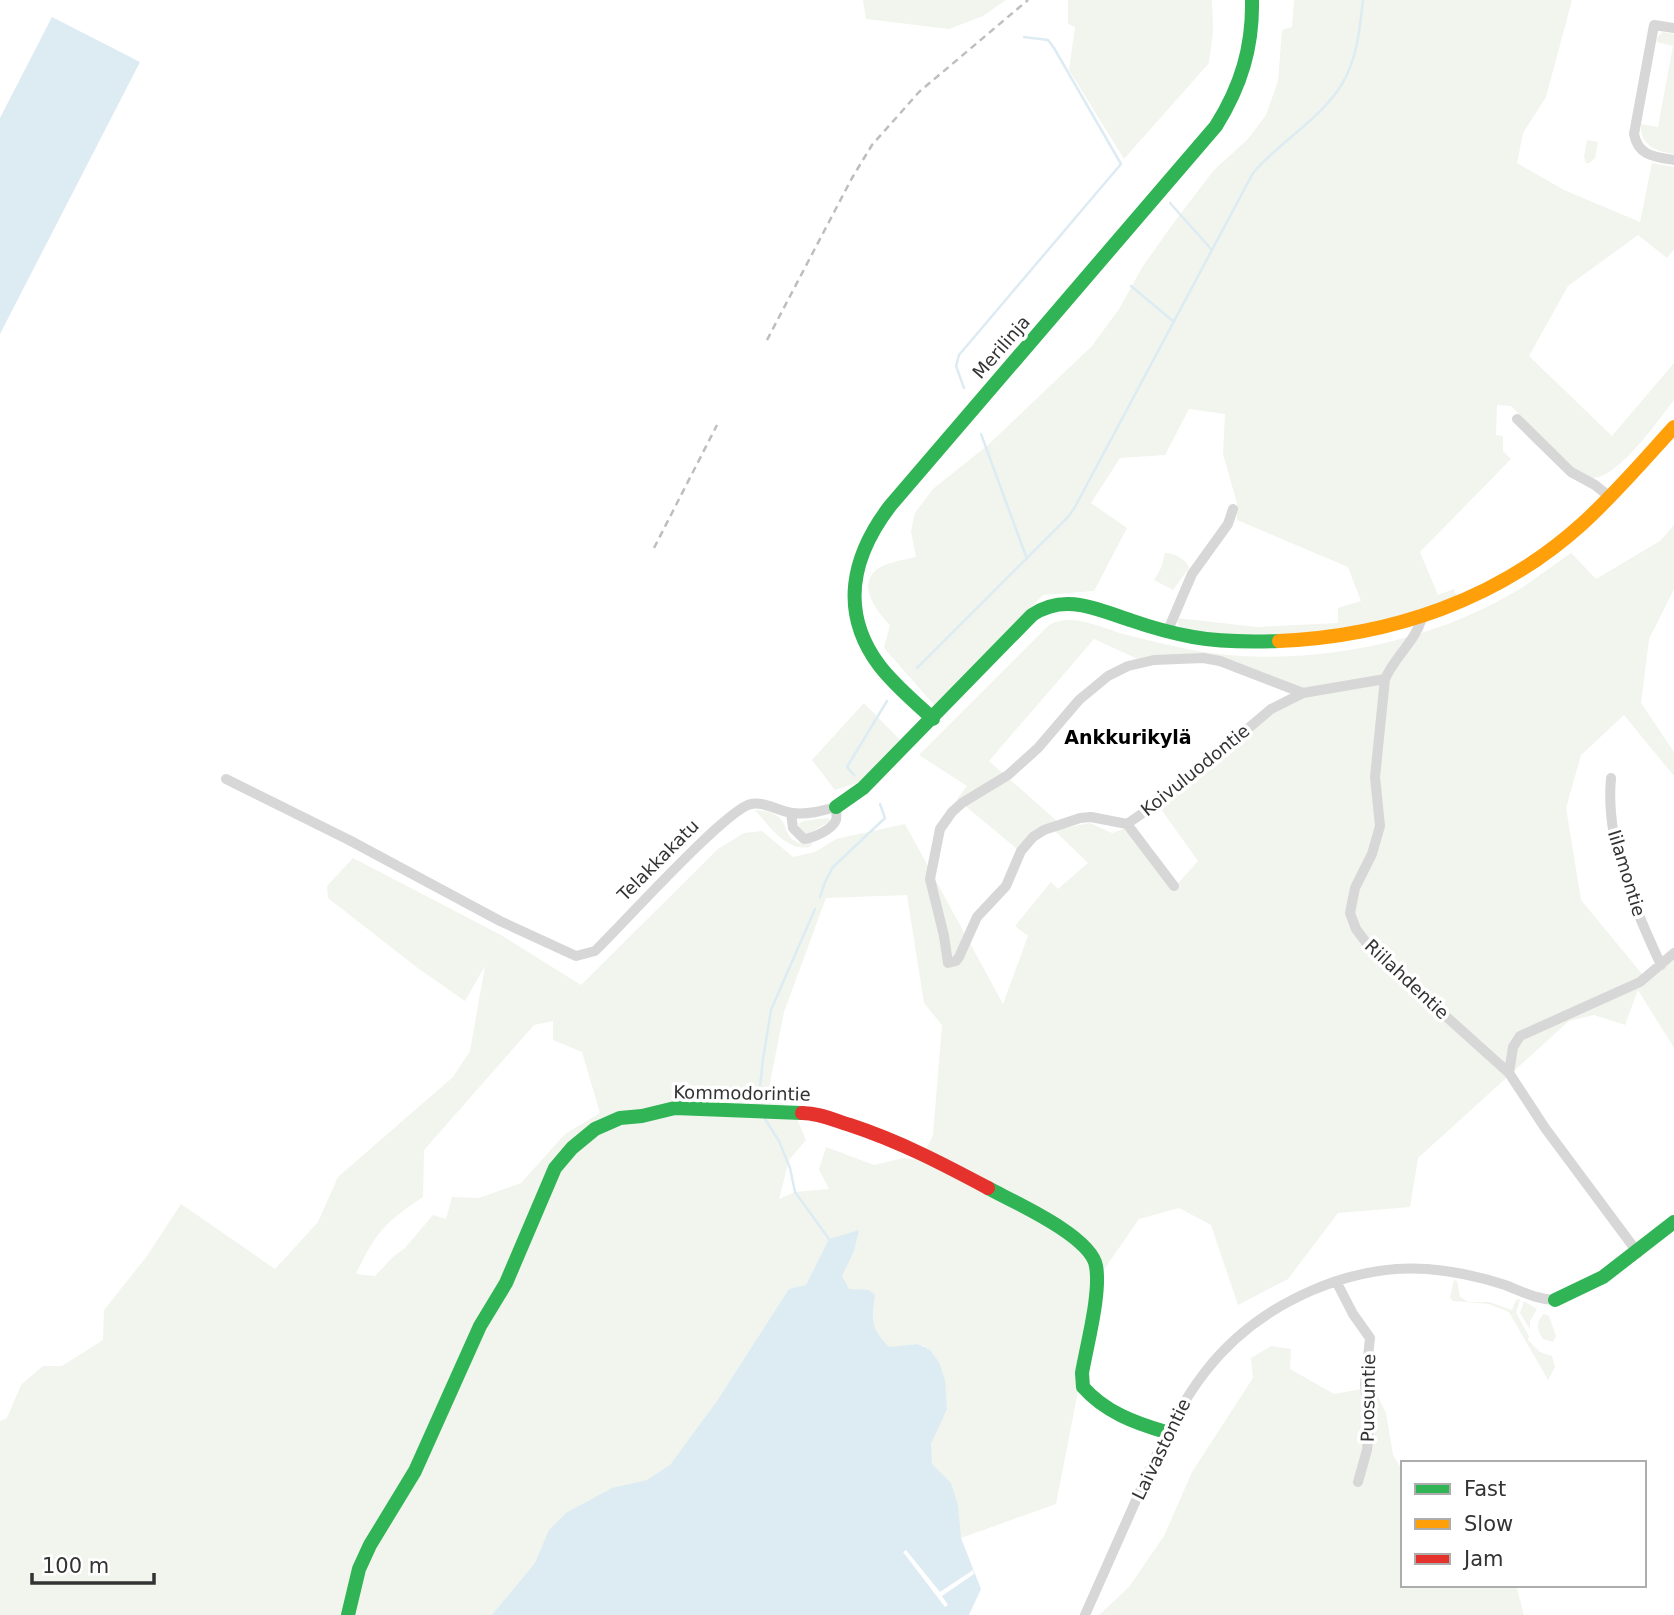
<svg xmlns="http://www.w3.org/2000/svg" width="1674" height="1615" font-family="'DejaVu Sans',sans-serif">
	<rect width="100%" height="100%" fill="#fff"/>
	<path fill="#f1f5ed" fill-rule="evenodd" d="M863 0H1006L983 16 949 29 866 19Z
		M1068 0H1212L1213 31 1209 63 1124 159 1069 70 1075 27 1068 24Z
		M1294 0H1572L1546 97 1523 133 1517 163 1564 190 1640 222 1652 163 1674 167V249L1667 258 1638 235 1568 286 1529 356 1612 436 1674 363V400C1659 419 1613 487 1587 477 1570 470 1526 421 1511 406L1497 405 1496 435 1503 436V451L1511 459 1420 552 1438 595 1454 589 1457 598C1388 628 1313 638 1238 635 1218 634 1199 633 1179 628L1177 618 1257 627 1338 623V608L1361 601 1348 567 1237 520V503L1223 454 1225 414 1189 409 1165 455 1120 458 1091 503 1127 528 1094 591 1043 595 935 706 884 648 890 625C879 614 858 588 874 572 884 562 903 560 916 557L911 531 915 513 933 489 988 445 1092 346 1119 309 1143 266 1175 221 1214 170 1247 140 1266 115 1278 81 1282 30 1292 27Z
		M1663 32 1674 34V154C1655 151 1640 145 1641 124L1658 127 1673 46 1657 42 1658 36Z
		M1587 140 1598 142 1595 158 1589 163H1586L1584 157Z
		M1674 525V589L1649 639 1641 703 1674 752V776L1624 715 1581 755 1566 808 1581 900 1642 974 1640 984 1674 960V1048L1638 990 1625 1025 1594 1015 1569 1021 1418 1158 1410 1207 1338 1213 1288 1279 1238 1305 1211 1225 1179 1208 1139 1219 1094 1284 1078 1391 1056 1504 961 1538 933 1510 924 1346 917 1344 902 1346 588 1615H0V1421L7 1418 21 1385 43 1366H62L103 1340 104 1310 147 1256 181 1204 275 1269 318 1222 338 1177 453 1077 470 1051 485 966 465 1001 419 969 328 898 327 886 353 858 501 935 581 985 718 849 744 833 762 831 793 857 815 852 836 839 905 824 1003 1004 1028 936 1015 926 1051 882 1058 889 1088 863 1054 830 1090 823 1112 833 1126 828 1172 890 1198 861 1158 805 1278 708 1300 697 1209 657 1140 660 1094 639 989 761 1058 822 1017 849 957 799 967 786 919 755 1049 625C1058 620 1069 619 1080 621 1097 624 1114 632 1131 636 1167 645 1204 654 1241 656 1338 661 1440 638 1523 587 1539 576 1555 564 1571 553L1596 579 1660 541ZM907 895 924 1003 942 1025 933 1135 921 1160 903 1158 874 1165 826 1147 819 1169 829 1189 795 1192 779 1199 789 1160 806 1140 798 1121 769 1088 784 1012 826 898ZM553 1021V1040L582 1052 600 1113 565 1134 521 1183 479 1198 452 1197 446 1219 433 1215 405 1248 394 1256 375 1276 356 1274C375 1233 386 1221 423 1197L424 1150 534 1025Z
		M1165 553C1174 553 1186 559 1189 568L1173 590 1154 580 1161 568Z
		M864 703 901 741 857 783 835 790 812 760Z
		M755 810C795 813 778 833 797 842 802 845 808 843 813 843L809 847C787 852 768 825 755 810Z
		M828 818 830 821 807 835 800 831 799 824 803 821Z
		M641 866 655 874 633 895 628 889Z
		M1454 1280 1457 1281 1460 1297 1468 1302H1489L1512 1310 1516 1300 1520 1299 1516 1313 1529 1336 1528 1340 1540 1352 1552 1356 1555 1367 1548 1380 1509 1312 1489 1304 1453 1301 1450 1298Z
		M1524 1301 1537 1309 1530 1321V1329L1520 1313Z
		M1544 1314 1549 1316 1556 1336 1553 1342 1543 1339C1537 1330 1535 1322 1544 1314Z
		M1271 1346 1291 1349 1290 1369 1334 1394 1373 1387 1386 1413 1393 1455 1403 1471V1585H1516L1524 1615H1099L1129 1587 1164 1536 1192 1472 1253 1378 1251 1358Z"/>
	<path fill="#ddebf3" d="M52 17 140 62 0 334V118Z
		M859 1230 854 1251 842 1276 849 1289 869 1290 875 1295C871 1321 871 1329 889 1347L918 1344 930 1350 939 1362 945 1380 947 1409 931 1444 932 1464 951 1483 958 1505 961 1538 981 1589 969 1615H492L535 1563 549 1530 566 1513 612 1488 647 1480 670 1465 717 1401 789 1289 806 1285 829 1239Z"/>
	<path fill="#fff" d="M906 1550 940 1592 973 1570 974 1574 942 1596 948 1605 945 1607 903 1552Z"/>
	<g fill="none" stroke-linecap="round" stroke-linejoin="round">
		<path stroke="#ddebf3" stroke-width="2.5" d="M1170 203 1212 250
			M1131 286 1174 322
			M964 388 956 366 959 355 1121 164 1054 48 1048 40 1024 37
			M981 434 1027 559
			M917 668 1068 517 1075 507 1253 173C1280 141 1320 120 1342 84 1357 59 1360 28 1363 0
			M854 775 847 767 887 701
			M820 897 825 882 833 867 885 818 880 804
			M758 1105 763 1059 771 1010 815 909
			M763 1116 779 1141 790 1168 795 1192 829 1239"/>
		<path stroke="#d7d7d7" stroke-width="10" d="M1674 28 1654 25 1634 134C1638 156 1655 157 1674 160
			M1517 419 1571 472 1595 485 1611 498
			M1422 618C1415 642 1395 656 1385 679L1375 777 1380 826 1372 854 1355 888 1350 913 1356 929 1371 949 1509 1073 1545 1128 1638 1253
			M1168 630 1192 574 1228 524 1233 509
			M1303 693 1271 709 1173 792 1127 824 1091 817 1080 818 1044 830 1033 837 1021 851 1006 886 977 917 959 957 956 961 948 963 944 936 930 879 940 829 952 812 962 803 1008 775 1038 748 1079 700 1108 676 1128 666 1154 660 1203 658 1220 661 1303 693 1385 679
			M1611 778C1605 843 1634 907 1661 965
			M226 779 349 840 500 921 576 956 595 951C621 926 726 809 751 804 765 801 780 812 793 813 807 815 822 811 836 807 836 810 837 818 836 820 832 830 813 838 804 839L793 828 791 813
			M1127 824 1174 886
			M1509 1073 1513 1047 1520 1036 1640 982 1674 953
			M1336 1281 1353 1314 1370 1338 1365 1384 1369 1428 1367 1450 1358 1482
			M1085 1615C1104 1573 1122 1531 1141 1489 1181 1398 1217 1331 1313 1290 1348 1275 1388 1266 1427 1269 1452 1271 1481 1277 1505 1285 1523 1292 1535 1299 1555 1300"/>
		<path stroke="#30b455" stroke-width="14" d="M933 719C915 702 894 685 879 665 839 611 852 556 890 506L1216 126C1241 86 1253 47 1252 0
			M836 807 863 788 1032 615C1065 593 1096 609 1130 620 1150 627 1171 633 1193 637 1221 642 1251 642 1279 641
			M988 1188C1014 1202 1091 1236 1096 1266 1101 1293 1087 1344 1082 1373L1083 1387C1105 1412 1135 1423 1166 1432
			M1555 1300 1603 1277 1674 1222
			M348 1615 359 1569 370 1545 415 1471 480 1326 506 1283 555 1168 572 1148 595 1129 620 1118 642 1116 675 1108 802 1113"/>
		<path stroke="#ff9f0a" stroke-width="14" d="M1279 641C1391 636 1498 600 1582 524 1615 494 1644 460 1674 427"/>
		<path stroke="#e5322d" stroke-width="14" d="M802 1113C819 1113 834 1120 850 1125 899 1141 943 1164 988 1188"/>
		<path stroke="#bebebe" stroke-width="2.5" stroke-dasharray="7 5" stroke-linecap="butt" d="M767 340 852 178 872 145 919 92 1028 0
			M654 548 717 425"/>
	</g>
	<g text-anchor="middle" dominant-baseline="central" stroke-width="7" stroke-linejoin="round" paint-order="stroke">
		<g font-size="18" fill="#333" stroke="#fff">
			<text transform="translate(1001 347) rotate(-49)">Merilinja</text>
			<text transform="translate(1195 770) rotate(-39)">Koivuluodontie</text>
			<text transform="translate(658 860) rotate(-45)">Telakkakatu</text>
			<text transform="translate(1627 873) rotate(73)">Iilamontie</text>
			<text transform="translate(1407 979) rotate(43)">Riilahdentie</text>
			<text transform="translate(742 1093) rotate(1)">Kommodorintie</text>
			<text transform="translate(1368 1398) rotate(-89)">Puosuntie</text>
			<text transform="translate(1161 1449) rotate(-64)">Laivastontie</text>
		</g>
		<g font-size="19" font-weight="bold" fill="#000" stroke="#fff">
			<text x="1128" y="737">Ankkurikylä</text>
		</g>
	</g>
	<rect x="1401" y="1461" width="245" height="126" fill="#ffffff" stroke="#adadad" stroke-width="2"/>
	<rect x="1415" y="1484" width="35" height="10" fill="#30b455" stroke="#adadad" stroke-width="2"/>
	<text x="1464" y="1496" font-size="21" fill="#333333">Fast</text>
	<rect x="1415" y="1519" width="35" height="10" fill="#ff9f0a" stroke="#adadad" stroke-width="2"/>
	<text x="1464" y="1531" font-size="21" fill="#333333">Slow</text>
	<rect x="1415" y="1554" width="35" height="10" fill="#e5322d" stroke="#adadad" stroke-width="2"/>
	<text x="1464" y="1566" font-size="21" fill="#333333">Jam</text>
	<path d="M32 1573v10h122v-10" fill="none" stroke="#333333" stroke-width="3.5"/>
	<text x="42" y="1573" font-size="21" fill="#333333" stroke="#ffffff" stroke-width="5" paint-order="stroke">100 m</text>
</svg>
